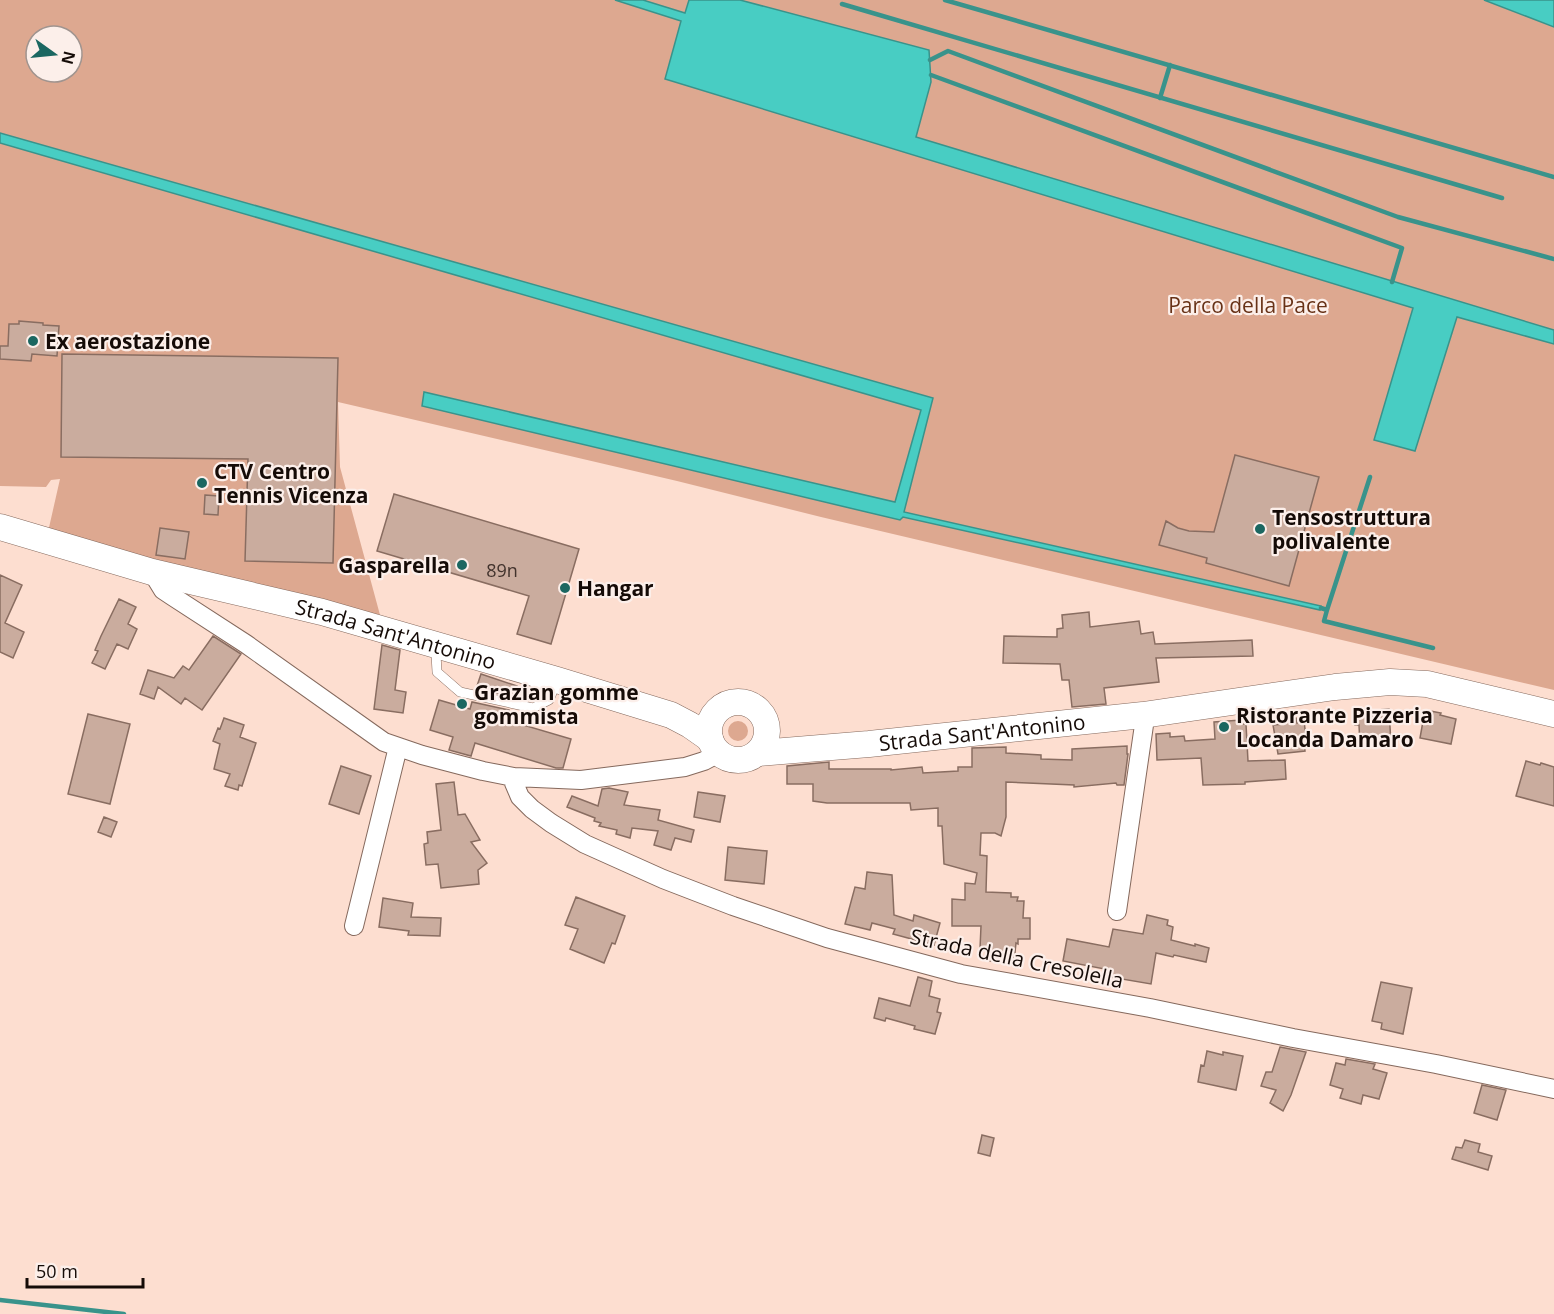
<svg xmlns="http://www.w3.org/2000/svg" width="1554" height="1314" font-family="'Open Sans',sans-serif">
	<rect width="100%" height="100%" fill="#fdded0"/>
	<path fill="#dda890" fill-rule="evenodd" d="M0 0H1554V690L821 517 677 481 338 402 340 467 380 615 92 546 48 532 60 479 51 480 46 487 0 486ZM36 36H72V72H36Z
		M728 731a10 10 0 1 1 20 0a10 10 0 1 1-20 0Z"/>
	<path fill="#48cdc3" stroke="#39938b" stroke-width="1.5" d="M615 0H643L685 13 689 0H740L929 50 931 82 916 137 1554 330V344L1457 317 1415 451 1374 440 1413 308 665 79 681 21Z
		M1484 0H1554V27Z
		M0 133 933 398 904 512 1321 606 1320 610 903 517 900 520 422 406 424 392 895 502 921 410 0 143Z"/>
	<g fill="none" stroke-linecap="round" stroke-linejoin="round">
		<path stroke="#39938b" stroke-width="4.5" d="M945 0 1554 177
			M842 4 1502 198
			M930 60 948 51 1398 217 1554 259
			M931 75 1402 248 1392 282
			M1160 98 1170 65
			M1321 608 1327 610 1324 621 1433 648
			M1327 610 1370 477
			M0 1300 124 1314"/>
	</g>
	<path fill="#caac9e" stroke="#896d61" stroke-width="1.5" d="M19 321 43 323V325L59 326 57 356 32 354 31 361 0 359V346H8L9 324H19Z
		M62 354 338 358 333 563 245 561 248 459 61 457Z
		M1235 455 1319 477 1289 586 1206 563 1207 558 1159 545 1166 521 1178 528 1189 531 1214 532Z
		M394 494 579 549 551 644 517 634 529 596 377 551Z
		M205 495 219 496 218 515 204 514Z
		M160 528 189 532 185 559 156 555Z
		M0 575 22 585 5 623 24 632 13 658 0 652Z
		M119 599 136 607 128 624 137 629 128 649 117 644 105 669 92 663 98 651 95 650 101 636Z
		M1089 612 1090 627 1139 621 1141 634 1153 632 1155 644 1252 640 1253 656 1156 658 1159 682 1104 688 1106 704 1072 707 1069 680H1062L1060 664 1003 663 1004 636 1057 637V629L1063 628 1062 615Z
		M213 636 241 654 202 710 185 698 181 704 158 687 154 699 140 694 148 670 174 678 183 666 189 670Z
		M382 645 400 650 395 690 406 692 403 713 374 709Z
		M481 674 517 686 513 697 476 689Z
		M439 700 470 709 472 702 509 710 506 720 571 739 563 768H556L475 743 471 756 449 750 453 737 430 730Z
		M1389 709 1391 744 1360 746 1359 725H1355L1354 712Z
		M1425 710 1441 713 1440 715 1456 719 1451 744 1420 738Z
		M88 714 130 724 110 804 68 794Z
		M224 718 244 725 240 737 256 743 242 786 239 785 238 790 225 786 230 774 214 769 220 744 213 741 218 728 220 729Z
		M1296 718 1297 723 1304 721 1306 737H1303L1305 751 1278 754 1273 725 1284 724V720Z
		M1241 720V724H1246L1248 761 1285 760 1286 779 1245 782V784L1203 785 1201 758 1157 760 1156 734 1170 733V737L1184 736 1185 741 1215 739 1214 722Z
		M1127 746V754H1128L1124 785H1117L1116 783 1074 787V785L1006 782V817L1001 836 995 833H981L980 855 987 856 986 892 1011 893V897H1018L1017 901H1024L1023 918H1030V939H1018V944L1016 943 1014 962 990 961V953H986V949H980L981 926H952V899L965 900V883L975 884 977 873 944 864 942 826H938V808L911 810 910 803H827L813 801V784H787V766L829 762V769H891V770L922 767 923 773 958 771V767H972V748L1006 747V753L1041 755V759L1072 760V749Z
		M1526 761 1540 765 1541 763 1554 767V806L1516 796Z
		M341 766 371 776 359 814 329 804Z
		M454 782 458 815 465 814 480 840 471 842 487 863 478 870 479 884 441 888 438 864 426 865 424 844 428 843 427 832 441 830 436 784Z
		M609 788 628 792 624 805 660 810 658 820 694 830 691 842 675 838 671 850 654 845 658 831 632 828 630 838 616 834 617 830 599 826 601 823 594 821 595 818 567 807 572 796 598 806 602 789Z
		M698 792 725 796 720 822 694 817Z
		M104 817 117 822 111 837 98 832Z
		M728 847 767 851 764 884 725 880Z
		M867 872 892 875 894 915 913 921 914 915 940 923 934 945 893 934 895 929 872 923 870 930 845 924 855 887 865 889Z
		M576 897 625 916 615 944 612 943 604 963 570 949 578 929 565 925Z
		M383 898 413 903 411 917 441 918 440 936 408 935 409 931 379 927Z
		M1147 915 1168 920 1167 925 1173 927 1171 940 1195 946V944L1209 948 1206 962 1174 955 1173 957 1156 953 1151 984 1104 976 1105 969 1063 961 1067 939 1109 947 1113 929 1143 934Z
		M918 977 932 981 929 996 940 999 937 1012 941 1013 935 1034 914 1029 915 1026 886 1018 885 1021 874 1018 879 998 910 1006Z
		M1381 982 1412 988 1403 1034 1381 1029 1382 1023 1372 1021Z
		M1280 1047 1306 1052 1291 1095 1283 1111 1270 1103 1276 1090 1261 1086 1266 1072H1272Z
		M1207 1051 1223 1055V1052L1243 1056 1236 1090 1198 1082 1201 1065 1204 1066Z
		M1346 1059 1375 1064 1373 1069 1387 1073 1379 1099 1363 1095 1361 1104 1340 1098 1343 1089 1330 1085 1336 1063 1345 1065Z
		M1482 1085 1506 1090 1497 1120 1474 1113Z
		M982 1135 994 1138 990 1156 978 1153Z
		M1465 1140 1480 1144 1478 1152 1492 1156 1488 1170 1452 1159 1456 1147 1462 1148Z"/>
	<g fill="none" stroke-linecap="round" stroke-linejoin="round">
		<defs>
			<path id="lane" d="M439 647 436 654 437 672 460 692 533 708 549 700 556 683"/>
			<path id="street" d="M152 572 163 590 172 596 246 644 384 742 422 755 483 771 514 777 581 780 685 767 704 761 719 753
				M514 777V783L520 797 532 809 551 823 585 844 663 879 733 906 827 938 961 974 1150 1008 1293 1038 1436 1064 1554 1089
				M1117 911 1144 725 1143 715
				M354 926 398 747"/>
			<g id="secondary">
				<path id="s1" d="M0 527 152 572 322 612 557 680 671 715 690 725 710 739"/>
				<circle cx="738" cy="731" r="29"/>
				<path id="s2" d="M758 753 869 744 1143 715 1335 687 1390 682 1427 684 1554 714"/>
			</g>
		</defs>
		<use href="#lane" stroke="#85695d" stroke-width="10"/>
		<use href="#street" stroke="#85695d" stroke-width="20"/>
		<use href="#secondary" stroke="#85695d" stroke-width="27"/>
		<use href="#lane" stroke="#fff" stroke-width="9"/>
		<use href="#street" stroke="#fff" stroke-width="18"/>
		<use href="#secondary" stroke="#fff" stroke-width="26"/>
	</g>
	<g fill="#1b6761" stroke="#fcefea" stroke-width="2">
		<circle cx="33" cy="341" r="6"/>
		<circle cx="202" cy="483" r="6"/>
		<circle cx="1260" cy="529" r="6"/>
		<circle cx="462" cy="565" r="6"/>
		<circle cx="565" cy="588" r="6"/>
		<circle cx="462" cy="704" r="6"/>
		<circle cx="1224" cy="727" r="6"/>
	</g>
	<g text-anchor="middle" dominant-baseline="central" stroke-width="4.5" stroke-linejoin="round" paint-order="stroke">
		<g font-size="18" fill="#42332d">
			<text x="502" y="570">89n</text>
		</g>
		<g font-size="21" fill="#683217" stroke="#fcefea">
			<text x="1248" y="305">Parco della Pace</text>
		</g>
		<g font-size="21" font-weight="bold" fill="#150b07" stroke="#fcefea" text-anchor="start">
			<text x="45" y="341">Ex aerostazione</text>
			<text x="214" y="471">CTV Centro<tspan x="214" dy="24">Tennis Vicenza</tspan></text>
			<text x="1272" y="517">Tensostruttura<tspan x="1272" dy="24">polivalente</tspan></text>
			<text x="450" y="565" text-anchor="end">Gasparella</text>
			<text x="577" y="588">Hangar</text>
			<text x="474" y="692">Grazian gomme<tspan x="474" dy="24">gommista</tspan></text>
			<text x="1236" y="715">Ristorante Pizzeria<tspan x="1236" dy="24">Locanda Damaro</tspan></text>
		</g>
		<g font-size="21" fill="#150b07" stroke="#fcefea">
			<text stroke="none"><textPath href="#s1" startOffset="410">Strada Sant'Antonino</textPath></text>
			<text stroke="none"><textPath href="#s2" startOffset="225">Strada Sant'Antonino</textPath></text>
			<text transform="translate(1017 958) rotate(12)">Strada della Cresolella</text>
		</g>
	</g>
	<g transform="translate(54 54) rotate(105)"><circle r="28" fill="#fcefea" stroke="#a0948f" stroke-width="1.5"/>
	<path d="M0-4.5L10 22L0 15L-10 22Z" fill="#1b6761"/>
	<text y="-9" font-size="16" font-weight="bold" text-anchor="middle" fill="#150b07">N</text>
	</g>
	<path d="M27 1278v9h116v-9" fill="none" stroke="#150b07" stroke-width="3"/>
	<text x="36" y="1278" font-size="18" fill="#150b07" stroke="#fcefea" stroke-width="4.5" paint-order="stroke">50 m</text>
</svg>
